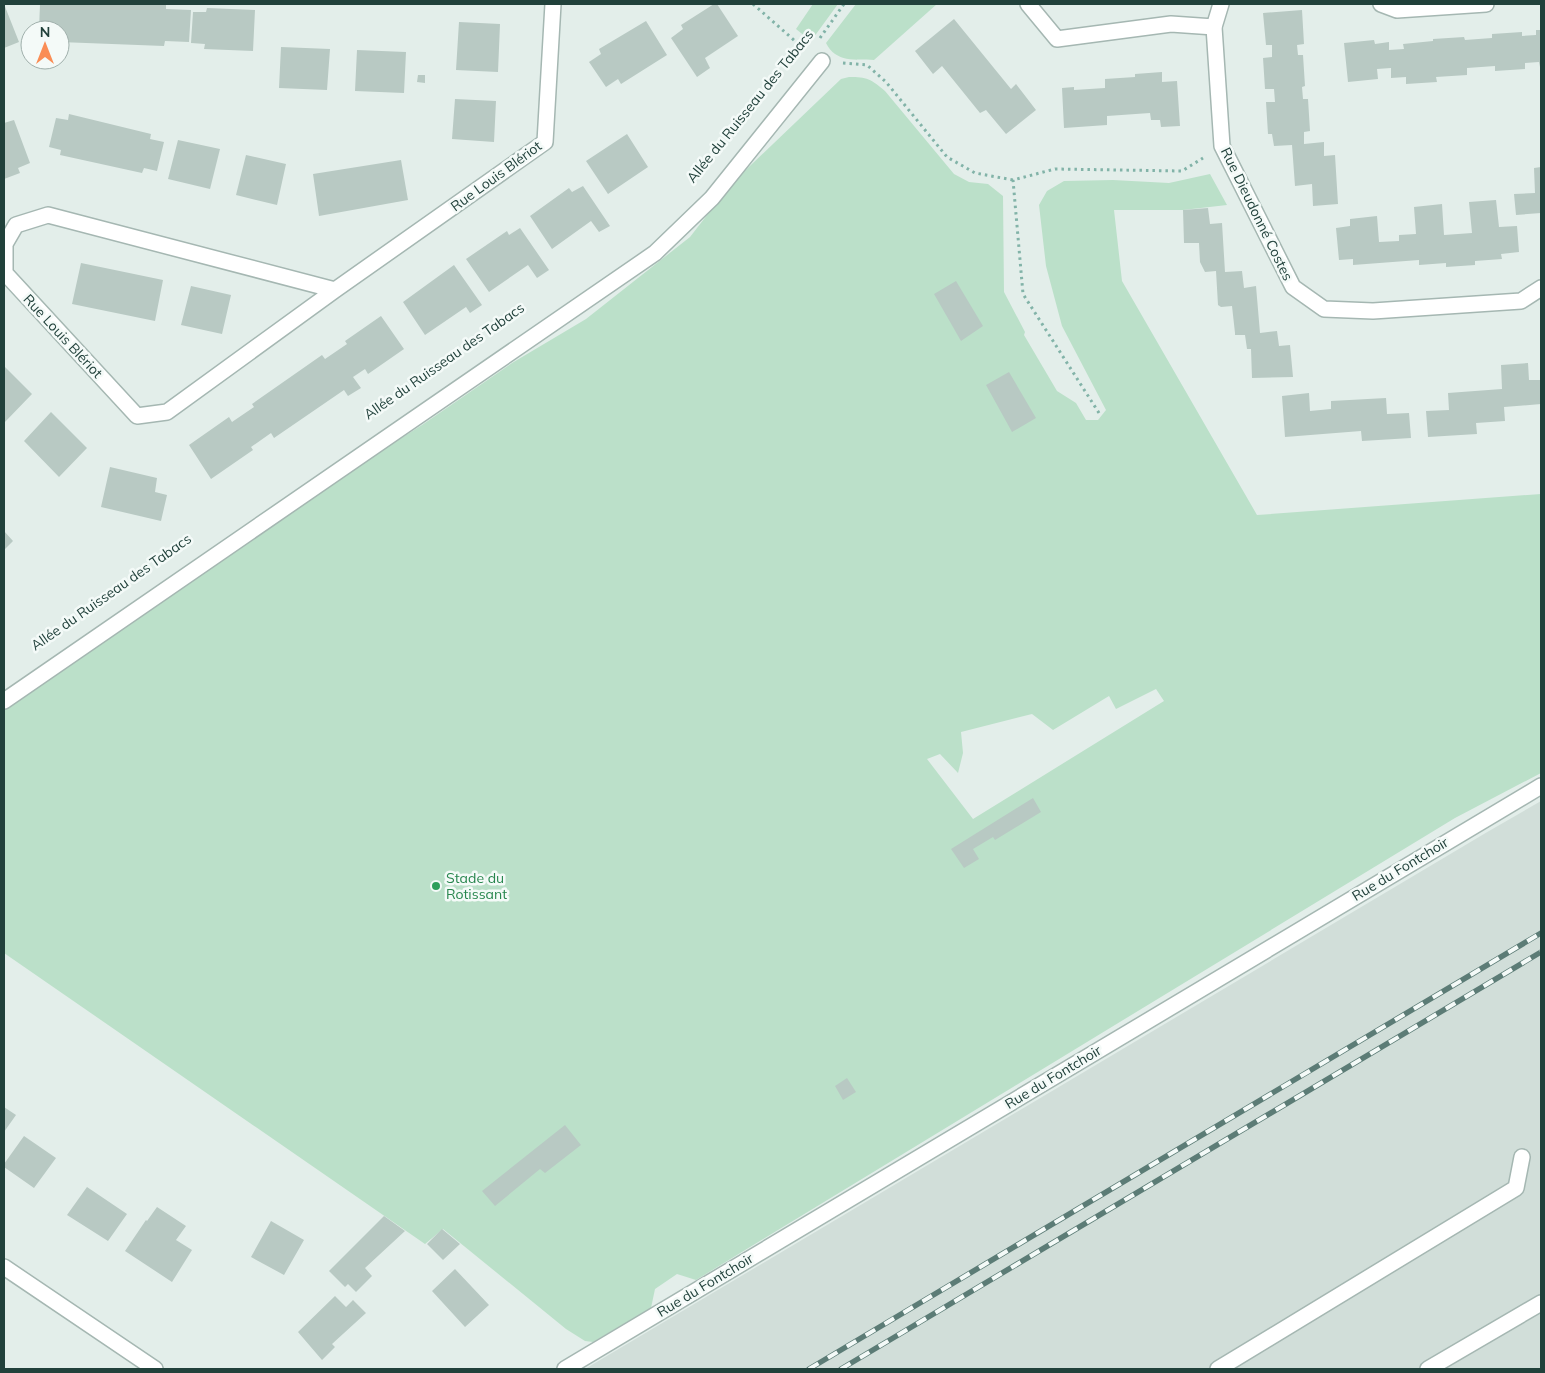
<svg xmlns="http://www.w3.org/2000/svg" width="1545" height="1373" font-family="Mulish,sans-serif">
	<rect width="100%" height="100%" fill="#e3eeea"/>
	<path fill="#d1ded9" d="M1541 801V1369H585L1489 831Z"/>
	<path fill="#bbe0c9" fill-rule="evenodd" d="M813 4H838L811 41 796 29Z
		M856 4H937L874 60C855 59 836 63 826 43Z
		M849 77C867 77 871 79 885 91L954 174 969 182 988 184 1003 196 1004 292 1025 332 1024 335 1057 391 1076 403 1086 420H1098L1106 410 1062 326 1046 266 1039 205 1047 191 1064 181 1113 180 1169 183 1210 174 1227 205 1183 210H1114L1122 281 1257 515 1541 494V773L1455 818 696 1280 677 1274 655 1289 651 1308 593 1342 585 1341 566 1329 443 1229 425 1244 4 953V709L341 476 422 425 512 363 586 319 690 237 732 183 841 79ZM1156 689 1164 701 973 819 927 759 940 754 958 773 963 753 961 732 1032 714 1053 730 1109 696 1116 709Z"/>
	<path fill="#b8c9c3" d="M4 4 19 42 4 48Z
		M40 4 166 5V9L191 10 189 42 165 41 164 46 60 42V30H39Z
		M714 4H717L738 36 705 58 710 68 697 77 671 38 683 29 681 25Z
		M207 8 255 10 253 51 204 49 205 44 191 43 193 12H206Z
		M1302 10 1304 44 1297 45 1298 55H1303L1305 86 1302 87 1303 99H1308L1310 131 1304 132V144L1324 142V156L1335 155 1338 204 1313 206 1312 184 1295 186 1292 145 1274 146 1272 134H1268L1266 102H1275L1274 89H1265L1263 58 1272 57V45H1266L1263 13Z
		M954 19 1011 89 1016 84 1036 110 1006 134 986 110 980 113 942 66 933 74 915 51Z
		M646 21 667 55 621 84 618 79 606 87 589 62 601 54 599 49Z
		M459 22 500 24 498 72 456 70Z
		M1536 30H1541V72L1539 62 1525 63V69L1495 71V66L1467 68V75L1436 77 1437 82 1406 84V77L1391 78V68L1377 69 1378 79 1348 82 1344 43 1374 40 1375 44 1389 42V50L1404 49 1403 44 1433 41V39L1464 37 1465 40 1492 38V34L1522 32V36L1536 35Z
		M281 47 330 49 327 90 279 88Z
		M357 50 406 52 404 93 355 91Z
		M1162 72V82L1177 81 1180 126 1161 127 1160 120H1151L1150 113 1107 116V125L1064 128 1062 88 1074 87V90L1105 88V79L1135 77V74Z
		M418 75H425V83L417 82Z
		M455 99 496 101 494 142 452 139Z
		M69 114 151 134 150 139 164 142 157 171 144 168 142 173 60 155 61 150 49 147 56 118 68 120Z
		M14 120 30 163 18 168 20 173 4 179V135H5L4 123Z
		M627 134 648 167 608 194 586 161Z
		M178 140 220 149 210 189 168 179Z
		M246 155 286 164 277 205 236 195Z
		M401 160 408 200 319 216 313 174Z
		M1541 167V213L1516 215 1514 194 1535 193 1534 168Z
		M583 186 610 226 599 232 591 221 552 249 530 216 569 188 572 192Z
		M1496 200 1499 227 1517 226 1519 252 1501 254 1502 259 1475 261V265L1446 267V263L1419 265V260L1353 265V259L1339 260 1336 228 1350 226V219L1377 216 1379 242 1399 241V235L1416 234 1414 207 1442 204 1444 235 1472 233 1469 202Z
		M1208 208 1210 224 1222 223 1225 272 1242 271 1244 288 1256 286 1260 333 1277 331 1279 346 1290 345 1293 377 1252 378 1251 349H1247L1245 335H1235V333L1232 306 1221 307 1218 305 1216 271 1205 272 1200 262 1199 243H1184L1183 210Z
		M520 228 549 270 537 278 528 265 489 292 466 259 507 231 509 235Z
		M81 263 163 280 155 321 72 304Z
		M454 265 482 305 470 313 466 307 425 335 403 302Z
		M956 281 983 326 961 341 934 294Z
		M191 286 231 295 222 334 181 325Z
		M381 316 404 349 368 374 365 369 353 377 361 388 348 396 344 390 274 438 271 433 251 447 253 450 211 479 189 445 229 417 232 422 254 407 252 404 322 355 325 359 347 344 345 341Z
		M1528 363 1529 380H1541V404L1504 407 1505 421 1476 423 1477 434 1428 437 1426 411 1449 410 1448 393 1502 389 1501 365Z
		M4 366 32 394 4 423Z
		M1009 372 1036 418 1012 432 986 385Z
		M1309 393 1310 411 1331 409V401L1386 398 1387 414 1409 413 1411 438 1362 441 1361 431 1285 437 1282 396Z
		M51 412 87 448 59 477 24 441Z
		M110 467 157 478 155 492 167 495 161 521 101 507Z
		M4 531 13 541 4 550Z
		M1033 798 1041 812 995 840 993 837 973 849 979 859 964 868 951 849Z
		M847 1078 856 1092 843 1100 835 1086Z
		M4 1107 16 1115 4 1132Z
		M565 1125 581 1145 545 1173 540 1169 495 1206 482 1191Z
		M24 1136 56 1158 34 1188 4 1167V1164Z
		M87 1187 127 1214 108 1241 67 1215Z
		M157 1207 186 1226 176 1240 192 1250 172 1282 125 1251 146 1220 147 1221Z
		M384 1216 405 1231 365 1268 372 1276 356 1292 348 1284 345 1287 329 1271Z
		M271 1221 304 1240 284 1275 251 1257Z
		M442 1229 460 1244 443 1260 427 1244Z
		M455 1269 489 1305 465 1327 432 1291Z
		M335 1296 346 1307 353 1300 366 1313 332 1344 335 1347 322 1360 298 1332Z"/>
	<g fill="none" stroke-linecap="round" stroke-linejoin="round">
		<defs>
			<path id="lane" d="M1028 4 1057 39 1171 24 1214 27
				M4 701 655 253 712 198 822 61
				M1218 1369 1516 1188 1522 1157"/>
			<path id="street" d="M1221 4 1214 27 1222 146 1293 287 1324 309 1373 311 1521 301 1541 288
				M1381 4 1397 10 1486 4
				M335 290 48 215 16 225 5 244V273L137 416 167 412 335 290 545 142 553 4
				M4 1267 155 1369
				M565 1369 1541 786
				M1428 1369 1541 1303"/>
		</defs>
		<use href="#lane" stroke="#a5b7b2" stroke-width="18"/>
		<use href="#street" stroke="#a5b7b2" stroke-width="18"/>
		<path stroke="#82b3a8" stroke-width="3" stroke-dasharray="2.5 4" stroke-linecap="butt" d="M753 4 803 48
			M820 38 844 4
			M843 63 867 65 886 82 947 157 975 173 1013 180
			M1099 413 1023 294 1013 180 1055 169 1182 171 1203 158"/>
		<use href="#lane" stroke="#fff" stroke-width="15"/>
		<use href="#street" stroke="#fff" stroke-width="15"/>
		<defs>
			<path id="rail" d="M809 1369 1541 933
				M841 1369 1541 952"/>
		</defs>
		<use href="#rail" stroke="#5c7c76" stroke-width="5.5"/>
		<use href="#rail" stroke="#f4faf8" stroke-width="4" stroke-dasharray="11" stroke-linecap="butt"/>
	</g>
	<circle fill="#2e9e5b" stroke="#f4faf8" stroke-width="2" cx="436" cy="886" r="5"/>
	<g text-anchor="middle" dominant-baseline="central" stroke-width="5" stroke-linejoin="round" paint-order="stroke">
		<g font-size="14" fill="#21413b" stroke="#f4faf8">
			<text transform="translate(750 106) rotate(-51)">Allée du Ruisseau des Tabacs</text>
			<text transform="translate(496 176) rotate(-36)">Rue Louis Blériot</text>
			<text transform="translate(1257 214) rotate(64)">Rue Dieudonné Costes</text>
			<text transform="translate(63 336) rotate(47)">Rue Louis Blériot</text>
			<text transform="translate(444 361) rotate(-35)">Allée du Ruisseau des Tabacs</text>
			<text transform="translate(111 592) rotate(-35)">Allée du Ruisseau des Tabacs</text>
			<text transform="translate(1400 869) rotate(-31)">Rue du Fontchoir</text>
			<text transform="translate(1053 1077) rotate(-31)">Rue du Fontchoir</text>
			<text transform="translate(705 1285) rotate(-31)">Rue du Fontchoir</text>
		</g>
		<g font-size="14" fill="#27864d" stroke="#f4faf8" text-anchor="start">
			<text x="446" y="878">Stade du<tspan x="446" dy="16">Rotissant</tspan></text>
		</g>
	</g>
	<rect width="1545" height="1373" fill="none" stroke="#21413b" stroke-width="10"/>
	<g transform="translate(45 45)"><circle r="24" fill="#f4faf8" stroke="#a0b0ac"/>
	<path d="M0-4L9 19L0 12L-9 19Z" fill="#fa8d55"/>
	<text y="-8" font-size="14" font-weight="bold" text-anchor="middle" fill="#21413b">N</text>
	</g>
</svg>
